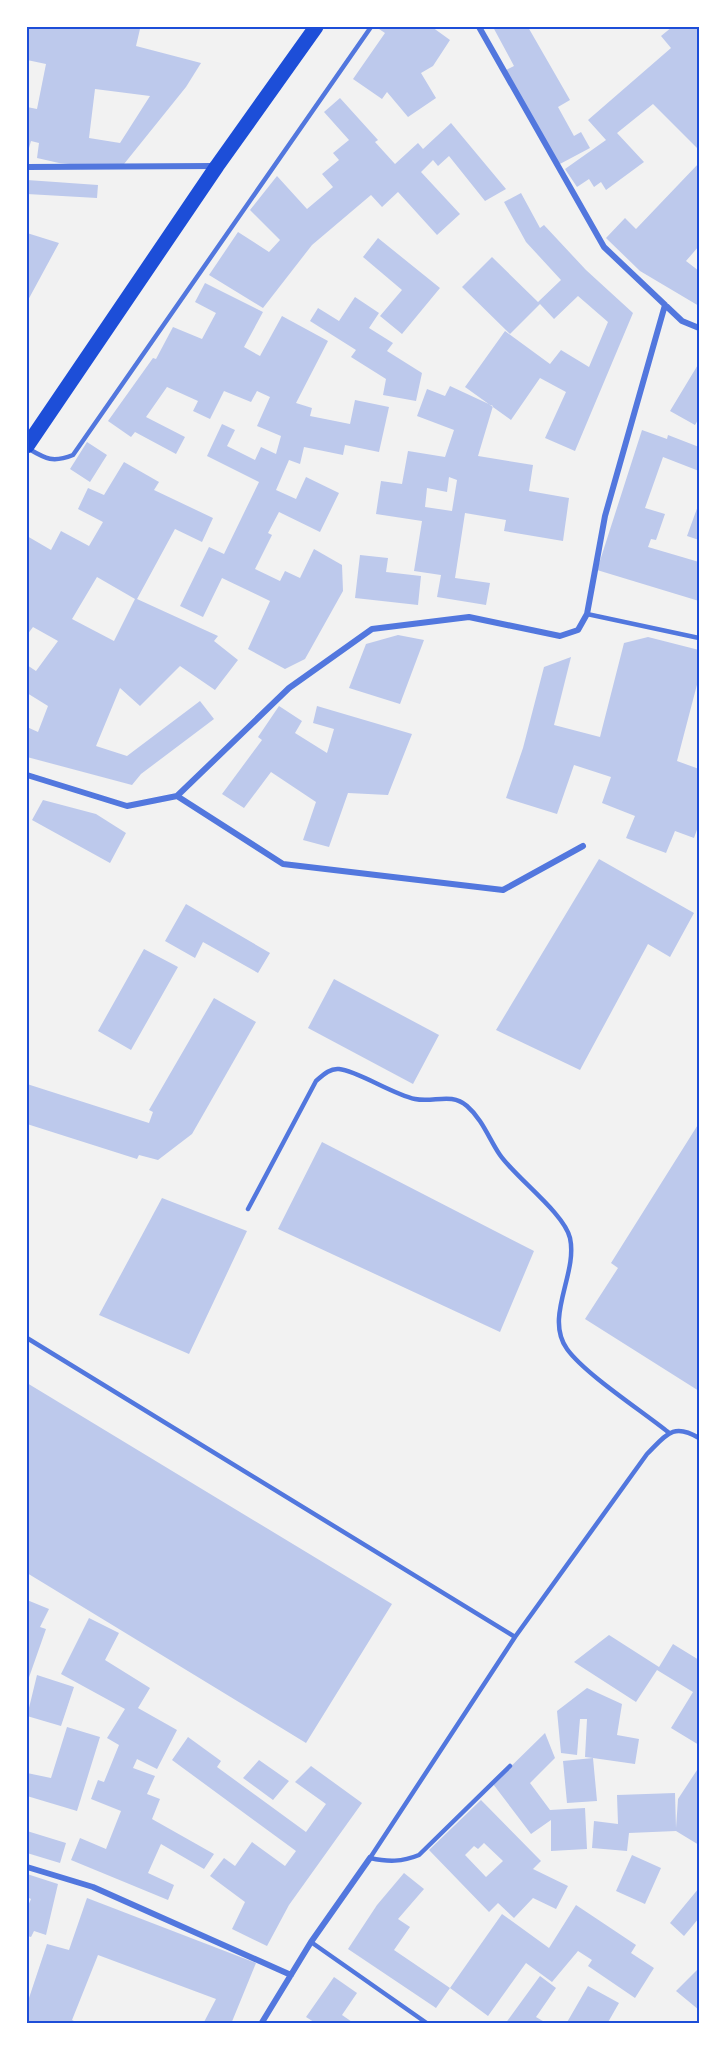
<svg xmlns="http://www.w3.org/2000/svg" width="726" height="2051" font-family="Mulish,sans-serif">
	<rect width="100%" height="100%" fill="#f2f2f2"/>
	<path fill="#bdc9ec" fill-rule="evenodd" d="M27 27 140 29 136 46 201 63 186 87 120 169 59 163 37 158 39 143 31 141 27 155V107L37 109 46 64 27 60ZM95 89 150 96 120 143 89 138Z
		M376 27H432L450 40 433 66 421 73 436 98 408 117 387 92 382 99 353 79 385 33Z
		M493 27H528L570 100 558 107 574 136 581 132 590 148 558 165 506 70 514 66Z
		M672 27H699V150L653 104 617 133 644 162 606 190 601 182 594 187 589 179 577 187 565 169 606 140 588 120 671 48 661 36Z
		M340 98 378 140 375 142 395 164 418 143 423 149 451 123 506 189 485 201 449 156 438 166 433 160 421 172 460 214 437 235 398 192 382 207 371 195 312 245 263 308 209 275 238 232 269 252 280 240 250 210 277 176 307 209 333 187 322 174 339 160 333 153 349 140 324 112Z
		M699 163V246L686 261 699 271V306L640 271 606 238 625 218 636 229Z
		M27 180 98 185 97 198 27 194Z
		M521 193 540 228 544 225 586 270 633 313 575 451 545 438 566 392 540 378 511 420 465 387 505 331 550 364 561 350 589 367 608 322 578 296 554 319 540 304 510 334 462 287 492 257 538 302 561 280 526 242 504 202Z
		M27 233 59 243 27 302Z
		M378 238 440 288 402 334 380 316 402 290 363 257Z
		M205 283 263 312 244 347 260 356 282 316 328 341 296 403 312 408 310 416 350 424 355 400 389 407 379 452 345 445 343 455 304 447 300 464 289 460 276 490 296 499 306 477 339 493 320 532 279 512 268 533 272 535 255 569 280 581 285 571 300 578 314 549 342 565 343 591 305 659 285 669 248 649 270 601 222 578 203 617 180 606 209 547 224 554 259 482 207 456 222 424 235 430 227 446 255 460 261 447 276 454 281 436 257 426 270 397 257 391 251 402 224 391 210 419 193 411 198 401 167 387 146 417 185 437 176 454 135 432 131 437 108 421 153 358 156 359 173 327 202 339 216 313 195 302Z
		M355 297 379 313 369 328 393 343 387 351 422 373 416 401 383 395 386 379 351 357 356 350 310 321 318 308 339 321Z
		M699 363V418L695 425 670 411Z
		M450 386 493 406 478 456 533 465 529 491 569 498 563 541 504 531 506 520 465 513 455 578 490 583 486 605 437 597 441 575 414 571 422 521 376 514 381 481 402 484 408 451 445 457 454 430 417 416 427 389 445 396ZM449 477 457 480 452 511 425 507 427 488 447 492Z
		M642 430 667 439 668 435 699 447V471L663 457 645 508 665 514 656 540 651 539 648 547 699 562V601L597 570Z
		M87 442 107 455 90 482 70 469Z
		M124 462 159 482 154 490 213 518 202 542 175 529 137 599 218 636 214 641 238 660 215 690 180 666 140 706 120 688 96 746 127 756 200 701 214 719 141 774 132 785 27 757V727L38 732 48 706 27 693V665L36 671 58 641 33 627 27 635V536L51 550 61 531 89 546 103 522 78 509 88 488 104 495ZM97 577 135 599 114 641 72 619Z
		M699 503V540L687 536Z
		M360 555 388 558 386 572 421 576 418 605 355 598Z
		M398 635 424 640 400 704 349 688 366 644Z
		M648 637 699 650V677L677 761 699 769V824L694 838 675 831 666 853 626 838 635 816 602 803 611 777 574 765 557 814 506 798 523 748 544 667 571 657 554 725 600 737 624 643Z
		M279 706 302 721 295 733 327 753 334 729 313 723 317 706 412 734 388 795 348 793 329 847 303 840 316 802 271 772 244 808 222 794 262 740 258 737Z
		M43 800 96 814 126 833 110 863 32 820Z
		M599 859 694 913 670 957 648 944 580 1070 496 1030Z
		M186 904 270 953 258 973 203 942 195 958 165 941Z
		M144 949 178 967 131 1050 98 1031Z
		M334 979 439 1035 413 1084 308 1028Z
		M214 998 256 1022 192 1134 158 1160 139 1155 137 1159 27 1124V1084L149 1123 153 1112 149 1110Z
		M699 1123V1391L585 1319 618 1268 611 1263Z
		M322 1142 534 1251 500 1332 278 1229Z
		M162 1198 247 1231 189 1354 99 1315Z
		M27 1383 392 1604 306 1743 27 1573Z
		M27 1600 49 1609 40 1627 46 1629 27 1683Z
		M89 1618 119 1633 105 1660 150 1688 138 1708 177 1730 157 1769 137 1759 133 1768 155 1776 147 1794 160 1799 152 1819 214 1854 204 1869 161 1844 148 1873 174 1885 168 1900 71 1860 80 1838 106 1849 121 1811 91 1799 98 1780 104 1782 119 1745 107 1738 125 1709 61 1674Z
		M609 1635 659 1667 673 1644 699 1660V1745L671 1728 693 1692 657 1670 636 1702 574 1662Z
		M37 1675 74 1687 61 1726 27 1716Z
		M587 1688 622 1704 617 1735 639 1739 635 1764 593 1758 597 1801 567 1803 563 1761 593 1758 585 1757 587 1719H580L577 1755 561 1753 557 1711Z
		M67 1727 100 1737 77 1811 27 1796V1773L51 1778Z
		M545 1733 555 1758 530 1783 550 1810 585 1808 587 1849 551 1851V1820L531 1834 493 1784Z
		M188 1737 221 1761 217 1767 306 1832 326 1804 295 1782 311 1766 362 1803 289 1905 267 1946 232 1929 245 1902 210 1876 224 1858 235 1866 252 1842 285 1866 296 1851 172 1760Z
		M259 1760 289 1781 273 1800 243 1778Z
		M699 1767V1845L676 1831 629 1833 627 1851 592 1848 594 1821 618 1824 617 1795 675 1793 676 1828 678 1799Z
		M481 1800 541 1861 533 1869 568 1886 556 1909 533 1898 514 1918 498 1903 489 1912 429 1850ZM484 1843 503 1861 486 1877 465 1855 474 1846 478 1849Z
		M27 1831 66 1843 60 1863 27 1853Z
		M632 1855 661 1868 645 1904 616 1891Z
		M404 1873 424 1889 398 1919 410 1927 394 1950 450 1988 502 1914 549 1948 576 1905 636 1945 631 1953 654 1968 635 1998 588 1966 592 1960 578 1951 552 1982 526 1963 488 2016 450 1988 436 2008 348 1949 377 1905Z
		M27 1874 58 1884 46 1935 34 1931 31 1937 27 1936V1908L31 1899 27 1897Z
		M699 1888V1918L684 1936 670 1923Z
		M87 1898 256 1963 231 2024H203L216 1999 98 1955 72 2020 80 2024H27V2004L47 1944 69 1950Z
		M699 1968V2010L676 1991Z
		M540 1976 556 1988 536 2017 548 2024H505Z
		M334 1977 357 1993 342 2015 355 2024H317L306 2017Z
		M588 1986 619 2003 607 2024H566Z"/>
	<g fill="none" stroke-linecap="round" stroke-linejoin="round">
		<path stroke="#5277de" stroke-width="4.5" d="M29 449C46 459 53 463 73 455L371 27
			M587 614 699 638
			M248 1209 316 1081C323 1075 330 1068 339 1069 358 1071 392 1094 415 1099 434 1103 451 1092 467 1106 483 1120 489 1139 500 1155 516 1178 564 1213 570 1238 578 1274 544 1317 567 1349 585 1374 642 1411 668 1432
			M27 1338 515 1637
			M510 1766 419 1855C402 1862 388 1862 370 1858L515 1637 647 1454C666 1435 673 1422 699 1438
			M311 1942 428 2024"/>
		<path stroke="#5277de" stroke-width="6" d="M479 27 604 247 682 321 699 328
			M27 167 214 166
			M27 775 127 806 177 796 289 688 372 629 469 617 560 636 578 630 587 614 605 516 665 305
			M177 796 283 864 503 890 583 846
			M27 1867 93 1887 291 1975
			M261 2024 311 1942 370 1858"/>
		<path stroke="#1d4ed8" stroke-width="15" d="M27 446 217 166 316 27"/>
	</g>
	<rect width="726" height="2051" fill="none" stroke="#ffffff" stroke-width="57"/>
	<rect x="28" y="28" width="670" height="1994" fill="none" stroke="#1d4ed8" stroke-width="2"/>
</svg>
